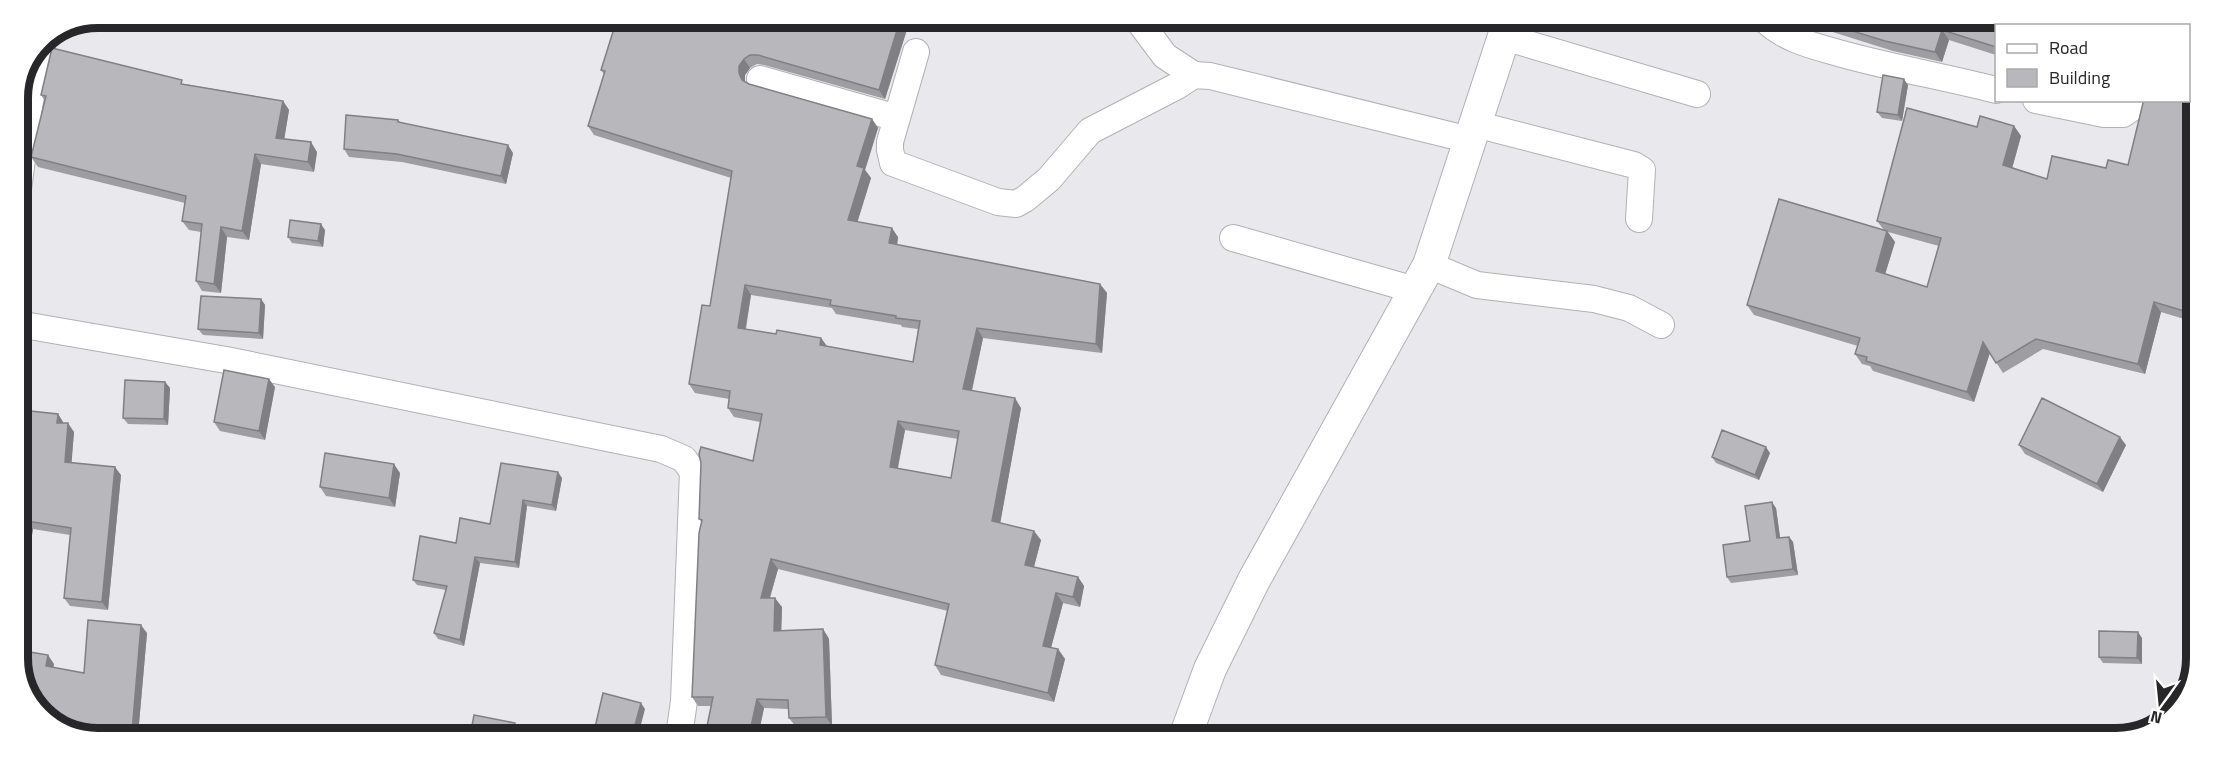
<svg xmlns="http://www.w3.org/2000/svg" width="2214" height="757" font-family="'Titillium Web',sans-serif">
	<rect width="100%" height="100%" fill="#e8e8ed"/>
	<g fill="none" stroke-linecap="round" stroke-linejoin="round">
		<defs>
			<path id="minor" d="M1138 20 1165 56 1194 75
				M1766 21C1788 41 1815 46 1842 54 1893 68 1945 77 1996 90
				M1504 37 1697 94
				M916 52 890 142V150L893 163 998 202 1016 204 1025 199 1049 179 1090 131 1177 86 1194 75 1210 76 1470 140
				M760 79 897 118
				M2036 100 2104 114H2123L2143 100
				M1475 124 1634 165 1642 170 1639 219
				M18 189 30 101 43 41
				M1233 238 1415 290
				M1429 265 1477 285 1594 299 1629 308 1661 325
				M18 324 226 360 661 449 684 459 693 472 684 701 679 736"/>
			<path id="tertiary" d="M1185 737 1210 669 1254 580 1429 265 1509 21"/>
		</defs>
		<use href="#minor" stroke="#b1b1b6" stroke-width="28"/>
		<use href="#tertiary" stroke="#b1b1b6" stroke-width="34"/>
		<use href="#minor" stroke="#fff" stroke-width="26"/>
		<use href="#tertiary" stroke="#fff" stroke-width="32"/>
	</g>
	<path fill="#9d9da2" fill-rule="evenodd" d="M617 19 910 20 885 99 764 65 757 64 750 68 745 75V82L749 84 872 119 878 128 865 170 871 178 857 222 898 237 897 245 1100 284 1107 293 1102 353 983 338 972 391 1021 408 1000 523 1041 540 1034 567 1078 577 1084 586 1080 607 1063 603 1051 648 1058 649 1065 659 1054 702 941 675 935 665 948 611 778 569 770 598 782 607 781 631 823 629 829 639 832 726 796 727 789 718V709L764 708 758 736H705L711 706H698L692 697 702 522 699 519 753 461 760 422 734 417 728 408 729 399 695 393 689 384 710 306 731 178 594 135 588 126 604 74 601 70ZM751 295 832 308 836 314 901 325 902 327 918 329 913 362 827 346 821 338 776 334 746 329ZM905 430 958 439 951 478 898 468Z
		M1818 22H1994L1996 26V55L1949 40 1942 62 1893 51 1823 29Z
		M185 84 283 101 289 110 284 139 317 152 314 172 261 164 249 240 227 237 221 293 202 291 196 281 201 232 189 230 182 221 185 203 38 167 31 157 45 101 41 95Z
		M1908 85 1902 121 1882 118 1877 112Z
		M2196 93 2194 322 2161 312 2145 374 2043 349 2003 373 1990 353 1974 402 1873 371 1870 366 1862 364 1855 354 1858 346 1754 315 1747 305 1884 230 1877 221 1977 127 2014 126 2021 136 2012 168 2047 179 2106 168 2128 165ZM1888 232 1939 246 1927 287 1885 274 1895 242Z
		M398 120 400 122 513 153 506 184 402 162 349 157 344 149Z
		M325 230 323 247 292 243 288 237Z
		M261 299 265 305 263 339 203 335 198 329Z
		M165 382 170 388 168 425 128 424 123 418Z
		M275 387 265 440 220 431 214 422Z
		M58 414 63 422V423L74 432 71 463 121 475 108 610 70 606 64 598 70 535 33 529 31 541 18 539V442Z
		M2019 445H2126L2103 492 2025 454Z
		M1770 453 1759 480 1716 463 1712 457Z
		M501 463 562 478 556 511 527 506 519 568 480 563 464 646 438 639 434 633 446 590 417 585 413 580 456 543 490 524Z
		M400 473 395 507 326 496 320 487Z
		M1776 508 1780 538 1789 537 1793 542 1798 575 1731 583 1727 577 1750 541Z
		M147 633 138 735H73L35 708 54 664 53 668 84 673Z
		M2142 638V664L2103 663 2099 657Z"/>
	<path fill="#808084" d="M900 20H910L885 99 879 90Z
		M1942 30 1949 40 1942 62 1935 52Z
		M744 59 750 68 745 75V82L742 80 739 73V66Z
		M1904 79 1908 85 1902 121 1898 115Z
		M283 101 289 110 283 147 276 138Z
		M872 119 878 128 865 170 871 178 855 230 848 220 857 166Z
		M2014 126 2021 136 2010 176 2003 165Z
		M311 142 317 152 314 172 308 162Z
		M508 145 513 153 506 184 501 176Z
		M255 154 261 164 249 240 242 231Z
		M321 224 325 230 323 247 318 241Z
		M221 227 227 237 221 293 214 284Z
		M892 228 898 237 896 253 889 243Z
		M1887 231 1895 242 1883 281 1876 271Z
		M1100 284 1107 293 1102 353 1096 344Z
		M745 285 751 295 744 337 738 328Z
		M261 299 265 305 263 339 259 333Z
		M2154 302 2161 312 2145 374 2138 364Z
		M977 328 983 338 970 398 963 389Z
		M821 338 828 348 820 345Z
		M1983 342 1990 352 1974 402 1967 392Z
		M269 379 275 387 265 440 259 431Z
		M165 382 170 388 168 425 164 419Z
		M1015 398 1021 408 999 530 992 521Z
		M58 414 63 422V431L57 423Z
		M898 421 905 430 896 476 890 467Z
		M68 423 74 432 71 470 65 462Z
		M2120 437 2126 445 2103 492 2097 484Z
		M1766 447 1770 453 1759 480 1755 475Z
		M394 464 400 473 395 507 389 498Z
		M115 467 121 475 108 610 102 602Z
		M558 472 562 478 556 511 552 505Z
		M523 500 527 506 519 568 515 562Z
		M1772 502 1776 508 1781 544 1777 538Z
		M27 521 33 529 31 541 26 533Z
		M1034 531 1041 540 1032 574 1025 565Z
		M1789 537 1793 542 1798 575 1793 569Z
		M475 557 480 563 464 646 460 640Z
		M771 559 778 569 767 607 761 598Z
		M1078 577 1084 586 1080 607 1073 597Z
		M1056 593 1063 603 1049 655 1043 646Z
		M775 598 782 607 781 640 774 631Z
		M141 625 147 633 138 735H134L132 732Z
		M823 629 829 639 832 726 826 717Z
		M2138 632 2142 638V664L2137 658Z
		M1058 649 1065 659 1054 702 1048 693Z
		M48 655 54 664 52 675 46 666Z
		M757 699 764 708 758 736H749Z
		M641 703 645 709 638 736H632Z
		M515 723 521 732 520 736H512Z
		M72 727 78 735H75L72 731Z"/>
	<path fill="#b7b7bc" stroke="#808084" stroke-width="1.5" fill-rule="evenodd" d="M617 19 900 20 879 90 758 55H750L744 59 739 66V73L742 80 749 84 872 119 857 166 864 168 848 220 892 228 889 243 1100 284 1096 344 977 328 963 389 1015 398 992 521 1034 531 1025 565 1078 577 1073 597 1056 593 1043 646 1058 649 1048 693 935 665 949 604 771 559 761 598H775L774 631 823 629 826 717 789 718 788 700 757 699 749 736H705L713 697H692L699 533 702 520 699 519 701 463 699 454 701 447 753 461 762 414 728 408 730 391 689 384 702 305 710 306 732 171 588 126 605 71 601 70ZM745 285 831 300 830 305 896 316V318L920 321 913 362 820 345 821 338 777 330 776 334 738 328ZM898 421 959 431 951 478 890 467Z
		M1823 22H1994L2006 26H1996V47L1942 30 1935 52 1885 41Z
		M2012 22H2141L2146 26H2011Z
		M52 48 182 80 181 84 283 101 276 138 311 142 308 162 255 154 242 231 221 227 214 284 196 281 202 224 182 221 186 196 31 157 46 96 41 95Z
		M2188 74 2196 93 2194 314 2154 302 2138 364 2036 339 1996 363 1983 342 1967 392 1866 361 1867 357 1855 354 1860 338 1747 305 1779 199 1887 231 1876 271 1927 287 1941 238 1877 221 1907 108 1977 127 1980 116 2014 126 2003 165 2047 179 2052 156 2106 168 2108 160 2128 165 2143 103 2145 100H2188Z
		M1883 75 1904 79 1898 115 1877 112Z
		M346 115 398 120V122L508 145 501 176 397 154 344 149Z
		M290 220 321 224 318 241 288 237Z
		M201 296 261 299 259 333 198 329Z
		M224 370 269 379 259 431 214 422Z
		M125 380 165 382 164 419 123 418Z
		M2042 398 2120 437 2097 484 2019 445Z
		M21 410 58 414 57 423H68L65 462 115 467 102 602 64 598 71 528 27 521 26 533 18 532V442Z
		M1722 430 1766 447 1755 475 1712 457Z
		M325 453 394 464 389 498 320 487Z
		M501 463 558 472 552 505 523 500 515 562 475 557 460 640 434 633 447 586 413 580 420 536 456 543 460 518 490 524Z
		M1772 502 1777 538 1789 537 1793 569 1727 577 1723 545 1750 541 1745 506Z
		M88 620 141 625 132 732 72 727V731L66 730 35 708 18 664V650L48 655 46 666 84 673Z
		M2099 631 2138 632 2137 658 2099 657Z
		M603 693 641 703 632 736H593Z
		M474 715 515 723 512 736H470Z
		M827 732 846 736H826Z"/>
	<path d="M0 0H2214V757H0ZM98 28H2116A70 70 0 0 1 2186 98V658A70 70 0 0 1 2116 728H98A70 70 0 0 1 28 658V98A70 70 0 0 1 98 28Z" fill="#fff" fill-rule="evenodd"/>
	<path fill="none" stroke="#272729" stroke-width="8" d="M98 28H2116A70 70 0 0 1 2186 98V658A70 70 0 0 1 2116 728H98A70 70 0 0 1 28 658V98A70 70 0 0 1 98 28Z"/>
	<rect x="1995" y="24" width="195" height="78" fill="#ffffff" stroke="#a9a9a9" stroke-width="1.5"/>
	<rect x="2007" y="44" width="30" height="9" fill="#ffffff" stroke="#a9a9a9" stroke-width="1.5"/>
	<text x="2049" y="54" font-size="18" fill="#272729">Road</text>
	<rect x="2007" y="69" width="30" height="18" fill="#b7b7bc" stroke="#a9a9a9" stroke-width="1.5"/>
	<text x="2049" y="84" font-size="18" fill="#272729">Building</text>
	<g transform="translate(2160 703) rotate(195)" stroke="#ffffff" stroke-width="4.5" paint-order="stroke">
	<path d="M0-4.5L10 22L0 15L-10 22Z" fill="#272729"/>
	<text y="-9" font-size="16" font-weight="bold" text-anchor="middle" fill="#272729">N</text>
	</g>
</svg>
